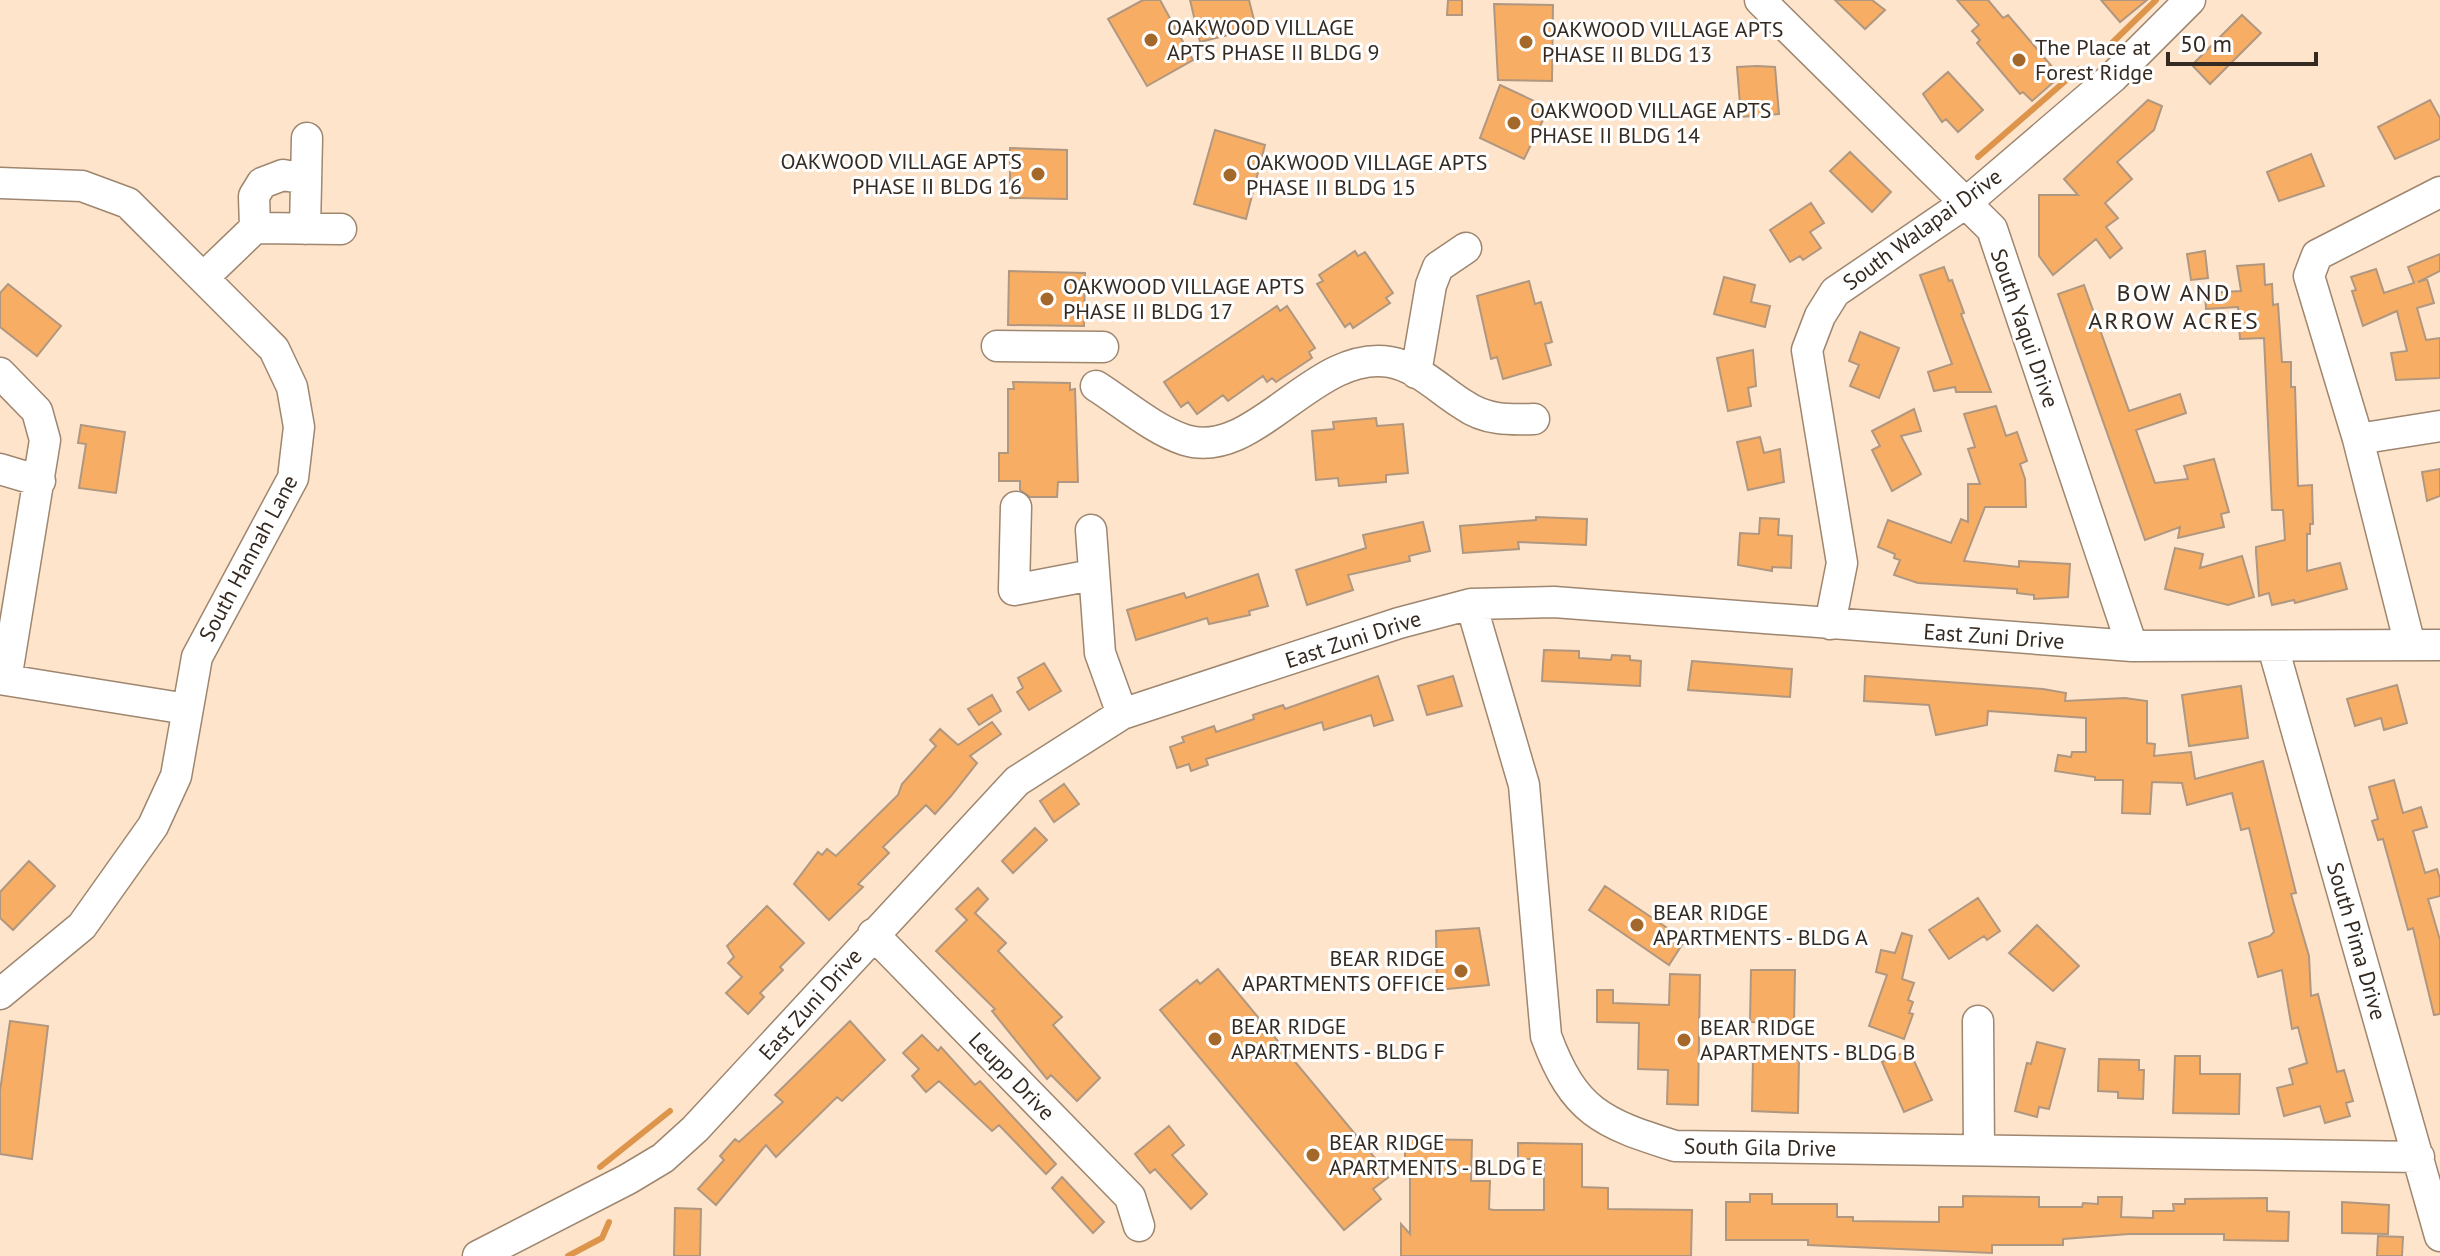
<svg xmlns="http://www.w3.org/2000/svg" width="2440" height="1256" font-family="'PT Sans',sans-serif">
	<rect width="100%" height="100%" fill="#ffe4cc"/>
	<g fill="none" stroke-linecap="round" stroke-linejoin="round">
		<path stroke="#dd944b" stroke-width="6" d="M2113 42 2156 0
			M1978 157 2079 69
			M600 1167 670 1111
			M568 1256 602 1238 609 1222"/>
	</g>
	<path fill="#f7ad64" stroke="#b09780" stroke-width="2" d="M1143 0H1160L1193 60 1147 86 1108 19Z
		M1190 0H1249L1256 28 1200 42Z
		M1448 0H1462V15H1447Z
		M1835 0H1872L1885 10 1865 29Z
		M1957 0H1988L2003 18 2008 15 2054 69 2050 73 2056 80 2032 101 2023 92 2020 94 1977 43 1980 40 1972 31 1979 25Z
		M2101 0H2147L2120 22Z
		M1494 4 1553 5 1552 81 1498 80Z
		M2242 15 2261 33 2210 84 2192 65Z
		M1757 66 1775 67 1779 114 1741 117 1737 67Z
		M1948 72 1983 110 1958 132 1946 119 1942 122 1923 94Z
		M1500 85 1549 108 1524 159 1480 138Z
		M2148 100 2162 106 2154 130 2117 162 2132 179 2105 203 2118 218 2106 227 2122 248 2110 258 2096 239 2053 275 2039 256V195H2078L2064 179Z
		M2430 100 2440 118V139L2395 159 2378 127Z
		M1215 130 1265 145 1246 219 1194 204Z
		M1010 148 1067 150V199L1010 198Z
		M1850 152 1891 192 1872 212 1830 171Z
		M2311 154 2324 186 2279 201 2267 172Z
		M1811 203 1824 223 1810 232 1821 248 1803 260 1800 256 1790 262 1770 230Z
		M1355 251 1358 256 1365 252 1393 293 1386 298 1390 303 1353 328 1350 323 1345 327 1317 284 1323 281 1319 275Z
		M2205 251 2208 278 2191 280 2187 254Z
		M2440 254V271L2418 282 2427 279 2434 303 2417 308 2426 340 2440 338V378L2396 380 2391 353 2407 351 2397 311 2363 326 2352 291 2356 290 2351 277 2376 269 2384 293 2414 283 2408 267Z
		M2264 264 2265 285 2272 284 2273 305 2278 304 2282 362H2291V387H2295L2298 486 2312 485 2313 524H2310V534H2307V571L2340 563 2347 589 2295 603 2294 600 2272 605 2269 593 2259 596 2256 552V547L2285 540 2283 510H2272L2264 338 2240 339 2238 307 2206 309 2205 293 2241 291 2237 266Z
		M1944 267 1949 281 1952 280 1964 313 1961 314 1991 392H1956L1955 387 1934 391 1928 372 1952 364 1920 275Z
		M1009 271 1085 273 1084 326 1008 325Z
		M1724 277 1755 285 1751 302 1770 306 1765 327 1714 314Z
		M1529 281 1535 304 1541 302 1552 342 1545 344 1551 365 1503 379 1497 357 1491 359 1477 296Z
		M8 284 61 326 37 356 0 327V293Z
		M2084 285 2129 411 2180 394 2186 413 2136 430 2155 483 2188 479 2184 466 2214 459 2229 512 2221 514 2224 527 2178 538 2180 527 2145 540 2058 294Z
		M1277 306 1280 311 1287 306 1315 348 1309 352 1312 358 1276 382 1272 378 1267 382 1263 376 1228 401 1223 395 1197 414 1188 402 1181 407 1164 382Z
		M1860 332 1899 348 1879 398 1850 386 1859 365 1849 361Z
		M1753 350 1756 386 1748 388 1751 406 1728 411 1717 358Z
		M1013 382 1070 383V390L1075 389 1078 482H1058L1057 497H1030L1020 490V481H999V453H1008V389H1014Z
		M1996 406 2006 436 2017 432 2027 461 2020 464 2025 479 2026 507H1985L1964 561 2019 567V561L2070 564 2068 597 2034 599V595L2017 593V589L1918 583 1894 575 1900 560 1894 558 1895 554 1878 547 1888 520 1951 543 1961 519 1968 522V484H1980L1968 449 1975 447 1964 414Z
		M1914 409 1921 431 1901 436 1921 474 1892 491 1872 450 1880 446 1872 431Z
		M1376 418 1377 426 1403 424 1408 473 1386 475V482L1339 486 1338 478 1316 480 1312 431 1334 429 1333 422Z
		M81 425 125 432 116 493 79 488 86 444 78 443Z
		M1760 437 1764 453 1780 449 1784 482 1748 490 1737 442Z
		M2440 469V496L2427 501 2422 472Z
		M1536 517 1587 519 1586 545 1518 542 1519 549 1463 553 1460 526 1536 520Z
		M1760 518 1779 519 1778 535 1792 536 1791 568 1772 567V571L1738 565 1740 533 1759 534Z
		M1423 522 1430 551 1409 556 1410 561 1348 575 1353 590 1307 605 1296 570 1366 548 1363 535Z
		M2175 548 2203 554 2200 568 2242 556 2254 597 2228 605 2165 589Z
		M1258 574 1268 606 1249 611 1250 615 1209 624 1207 618 1136 640 1127 610 1184 593 1186 598Z
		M1544 650 1579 651V658L1611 660 1612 655 1630 656V660L1641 661 1640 686 1542 681Z
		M1692 661 1792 669 1790 697 1688 690Z
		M1044 663 1061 691 1029 710 1017 692 1023 688 1018 678Z
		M1378 676 1393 720 1374 726 1371 715 1324 730 1322 722 1206 759 1208 765 1191 771 1189 764 1177 768 1170 747 1184 742 1182 737 1214 726 1216 732 1254 719 1253 715 1283 705 1285 709Z
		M1453 676 1462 706 1427 715 1418 686Z
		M1865 676 2043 689 2066 693 2065 701 2125 698 2147 701V743L2155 744 2154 756 2191 752 2195 779 2263 761 2296 893 2291 894 2309 956 2311 996 2318 994 2337 1072 2344 1070 2353 1101 2346 1103 2350 1116 2325 1123 2320 1106 2284 1116 2277 1088 2293 1084 2289 1069 2307 1063 2298 1027 2292 1029 2282 970 2258 977 2249 943 2270 936 2274 932 2249 828 2241 830 2232 793 2187 805 2182 783 2152 782 2150 814 2122 813 2123 780H2095V777L2055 771 2058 755 2071 757 2072 752H2086V718L1988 711 1987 725 1936 735 1929 705 1864 701Z
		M2397 685 2407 723 2384 730 2381 718 2355 726 2347 699Z
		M2241 686 2248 738 2189 746 2182 695Z
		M992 695 1001 711 979 725 968 709Z
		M992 722 1001 734 970 756 977 763 951 796 935 814 926 805 883 847 889 853 858 884 863 887 829 920 794 884 818 852 822 855 827 849 836 856 898 795 902 784 936 746 930 740 940 729 958 745Z
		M2394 780 2403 813 2421 807 2427 827 2413 831 2425 873 2437 869 2440 879V896L2428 899 2440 940V1014L2434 1015 2413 928 2408 930 2383 839 2378 840 2372 821 2378 819 2369 787Z
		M1064 784 1079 804 1054 822 1040 801Z
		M1035 828 1047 840 1013 873 1002 861Z
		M29 861 55 886 13 930 0 918V892Z
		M1605 886 1685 940 1669 965 1589 910Z
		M978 888 988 899 975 913 1006 943 998 951 1062 1017 1053 1025 1100 1078 1077 1101 1051 1075 1047 1079 992 1011 995 1009 936 951 967 920 956 909Z
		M1978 898 2000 931 1987 940 1984 936 1949 959 1929 930Z
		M767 906 804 943 780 967 783 970 760 993 764 997 748 1014 726 993 742 977 728 963 734 957 727 946Z
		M2037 925 2079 966 2053 991 2009 953Z
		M1479 928 1489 985 1437 990 1436 931Z
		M1902 933 1912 936 1902 979 1914 983 1908 1000 1913 1002 1909 1013 1913 1014 1904 1039 1869 1026 1887 975 1876 972 1881 950 1895 953Z
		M1218 969 1390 1176 1373 1189 1381 1199 1344 1230 1160 1010 1197 980 1200 984Z
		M1751 970H1795L1794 1023 1750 1022Z
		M1670 974 1700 975 1698 1105 1667 1104 1668 1070 1638 1069 1639 1023 1597 1022V990H1613V1003L1669 1005Z
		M10 1021 48 1026 32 1159 0 1154V1091Z
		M850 1021 885 1060 842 1101 837 1097 776 1157 766 1145 716 1205 698 1189 724 1160 720 1156 735 1139 739 1142 783 1102 775 1095Z
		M922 1035 938 1051 941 1047 975 1085 980 1081 1056 1164 1046 1174 999 1125 992 1131 939 1081 926 1092 912 1076 919 1069 903 1053Z
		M2037 1042 2065 1049 2049 1109 2039 1107 2037 1117 2015 1111 2027 1063 2031 1064Z
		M1909 1050 1932 1100 1904 1112 1882 1062Z
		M2175 1056H2200V1074H2240L2239 1114 2173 1113Z
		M1753 1058 1799 1060 1798 1113 1752 1111Z
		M2099 1059 2139 1060V1070H2144L2143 1099 2118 1098V1092L2098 1091Z
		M1169 1126 1184 1145 1172 1155 1207 1194 1191 1209 1155 1169 1150 1173 1135 1154Z
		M1405 1139 1472 1140 1471 1181H1490L1489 1209 1493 1210H1544V1159H1518V1143L1582 1144V1187L1608 1188V1209L1692 1210 1691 1256H1401V1224L1410 1234V1161L1405 1165Z
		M1062 1177 1104 1222 1093 1233 1052 1188Z
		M1750 1194H1772V1204H1837V1217H1853V1221L1939 1222V1207H1963V1196L2039 1197V1207H2082L2083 1203 2098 1204V1197H2122L2121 1217 2153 1218V1211H2174L2173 1204H2185V1199L2267 1198V1211L2289 1212 2288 1241 2224 1240V1234H2129L2063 1239V1245H1992V1253L1808 1245V1240H1726V1202H1750Z
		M2342 1202 2389 1205 2388 1234 2342 1233Z
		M675 1208 701 1209 700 1256H674Z
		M2378 1236 2403 1237 2402 1256H2377Z"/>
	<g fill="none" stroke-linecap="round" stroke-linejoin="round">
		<defs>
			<path id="minor" d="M1760 0 1992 229 2132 646
				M0 183 82 186 128 203 274 349 292 387 299 427 293 478 197 657 176 776 153 826 82 926 0 994
				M255 228 254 196 262 183 283 175 306 179
				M305 229 307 138
				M203 278 255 228 341 229
				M997 346 1103 347
				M0 373 37 411 45 440 6 680
				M1416 373 1431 285 1438 267 1466 248
				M1096 386C1123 403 1154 430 1185 440 1255 462 1314 349 1390 362 1418 367 1441 391 1464 405 1485 420 1509 420 1534 419
				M2358 439 2440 426
				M0 469 40 481
				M1016 507 1014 590 1092 575
				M1091 530 1100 653 1122 714
				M1471 604 1524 785 1546 1036C1574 1112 1602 1123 1675 1146L2419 1157
				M1830 624 1842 563 1807 350 1820 316 1835 292 1967 202 2113 77 2190 0
				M2410 645 2358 439 2309 276 2317 255 2440 192
				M2273 647 2440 1236
				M0 679 187 709
				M873 934 1130 1197 1139 1226
				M1978 1021 1979 1150
				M478 1256 628 1179 663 1158 695 1129 1017 781 1122 714 1399 623 1471 604 1554 602 2132 646 2440 645"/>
		</defs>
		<use href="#minor" stroke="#9e866f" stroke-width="33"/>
		<use href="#minor" stroke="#fff" stroke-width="30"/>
	</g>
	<g fill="#a4692a" stroke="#fff" stroke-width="3">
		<circle cx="1151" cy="40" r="8"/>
		<circle cx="1526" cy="42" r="8"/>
		<circle cx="2019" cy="60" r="8"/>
		<circle cx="1514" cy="123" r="8"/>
		<circle cx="1038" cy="174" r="8"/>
		<circle cx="1230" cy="175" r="8"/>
		<circle cx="1047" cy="299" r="8"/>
		<circle cx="1637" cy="925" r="8"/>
		<circle cx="1461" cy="971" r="8"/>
		<circle cx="1215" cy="1039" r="8"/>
		<circle cx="1684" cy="1040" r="8"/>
		<circle cx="1313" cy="1155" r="8"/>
	</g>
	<g text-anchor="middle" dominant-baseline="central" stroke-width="6" stroke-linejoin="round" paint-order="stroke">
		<g font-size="22" fill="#342a21" stroke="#fff" text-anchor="start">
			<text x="1167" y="27">OAKWOOD VILLAGE<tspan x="1167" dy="25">APTS PHASE II BLDG 9</tspan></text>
			<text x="1542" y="29">OAKWOOD VILLAGE APTS<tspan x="1542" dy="25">PHASE II BLDG 13</tspan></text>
			<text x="2035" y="47">The Place at<tspan x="2035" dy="25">Forest Ridge</tspan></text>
			<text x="1530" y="110">OAKWOOD VILLAGE APTS<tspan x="1530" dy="25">PHASE II BLDG 14</tspan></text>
			<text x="1022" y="161" text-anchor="end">OAKWOOD VILLAGE APTS<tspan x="1022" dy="25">PHASE II BLDG 16</tspan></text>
			<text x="1246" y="162">OAKWOOD VILLAGE APTS<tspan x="1246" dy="25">PHASE II BLDG 15</tspan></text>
			<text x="1063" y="286">OAKWOOD VILLAGE APTS<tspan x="1063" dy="25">PHASE II BLDG 17</tspan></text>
			<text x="1653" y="912">BEAR RIDGE<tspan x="1653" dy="25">APARTMENTS - BLDG A</tspan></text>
			<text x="1445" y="958" text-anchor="end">BEAR RIDGE<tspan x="1445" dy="25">APARTMENTS OFFICE</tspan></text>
			<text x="1231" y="1026">BEAR RIDGE<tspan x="1231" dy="25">APARTMENTS - BLDG F</tspan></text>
			<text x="1700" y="1027">BEAR RIDGE<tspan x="1700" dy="25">APARTMENTS - BLDG B</tspan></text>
			<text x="1329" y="1142">BEAR RIDGE<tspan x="1329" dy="25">APARTMENTS - BLDG E</tspan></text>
		</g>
		<g font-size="22" fill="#342a21" stroke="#fff">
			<text transform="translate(1922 229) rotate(-36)">South Walapai Drive</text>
			<text transform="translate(2025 328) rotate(71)">South Yaqui Drive</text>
			<text transform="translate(248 558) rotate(-62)">South Hannah Lane</text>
			<text transform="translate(1994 636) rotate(4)">East Zuni Drive</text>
			<text transform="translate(1353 639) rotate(-18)">East Zuni Drive</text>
			<text transform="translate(2357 941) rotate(74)">South Pima Drive</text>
			<text transform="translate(810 1004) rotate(-48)">East Zuni Drive</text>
			<text transform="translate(1012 1076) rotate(46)">Leupp Drive</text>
			<text transform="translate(1760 1147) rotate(1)">South Gila Drive</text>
		</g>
		<g font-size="24" letter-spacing="2" fill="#342a21" stroke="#fff">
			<text x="2174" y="292">BOW AND<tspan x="2174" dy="28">ARROW ACRES</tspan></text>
		</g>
	</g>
	<path d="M2168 52v12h148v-12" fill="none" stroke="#342a21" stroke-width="4"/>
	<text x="2180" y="52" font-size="24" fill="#342a21" stroke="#ffffff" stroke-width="6" paint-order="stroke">50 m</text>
</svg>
